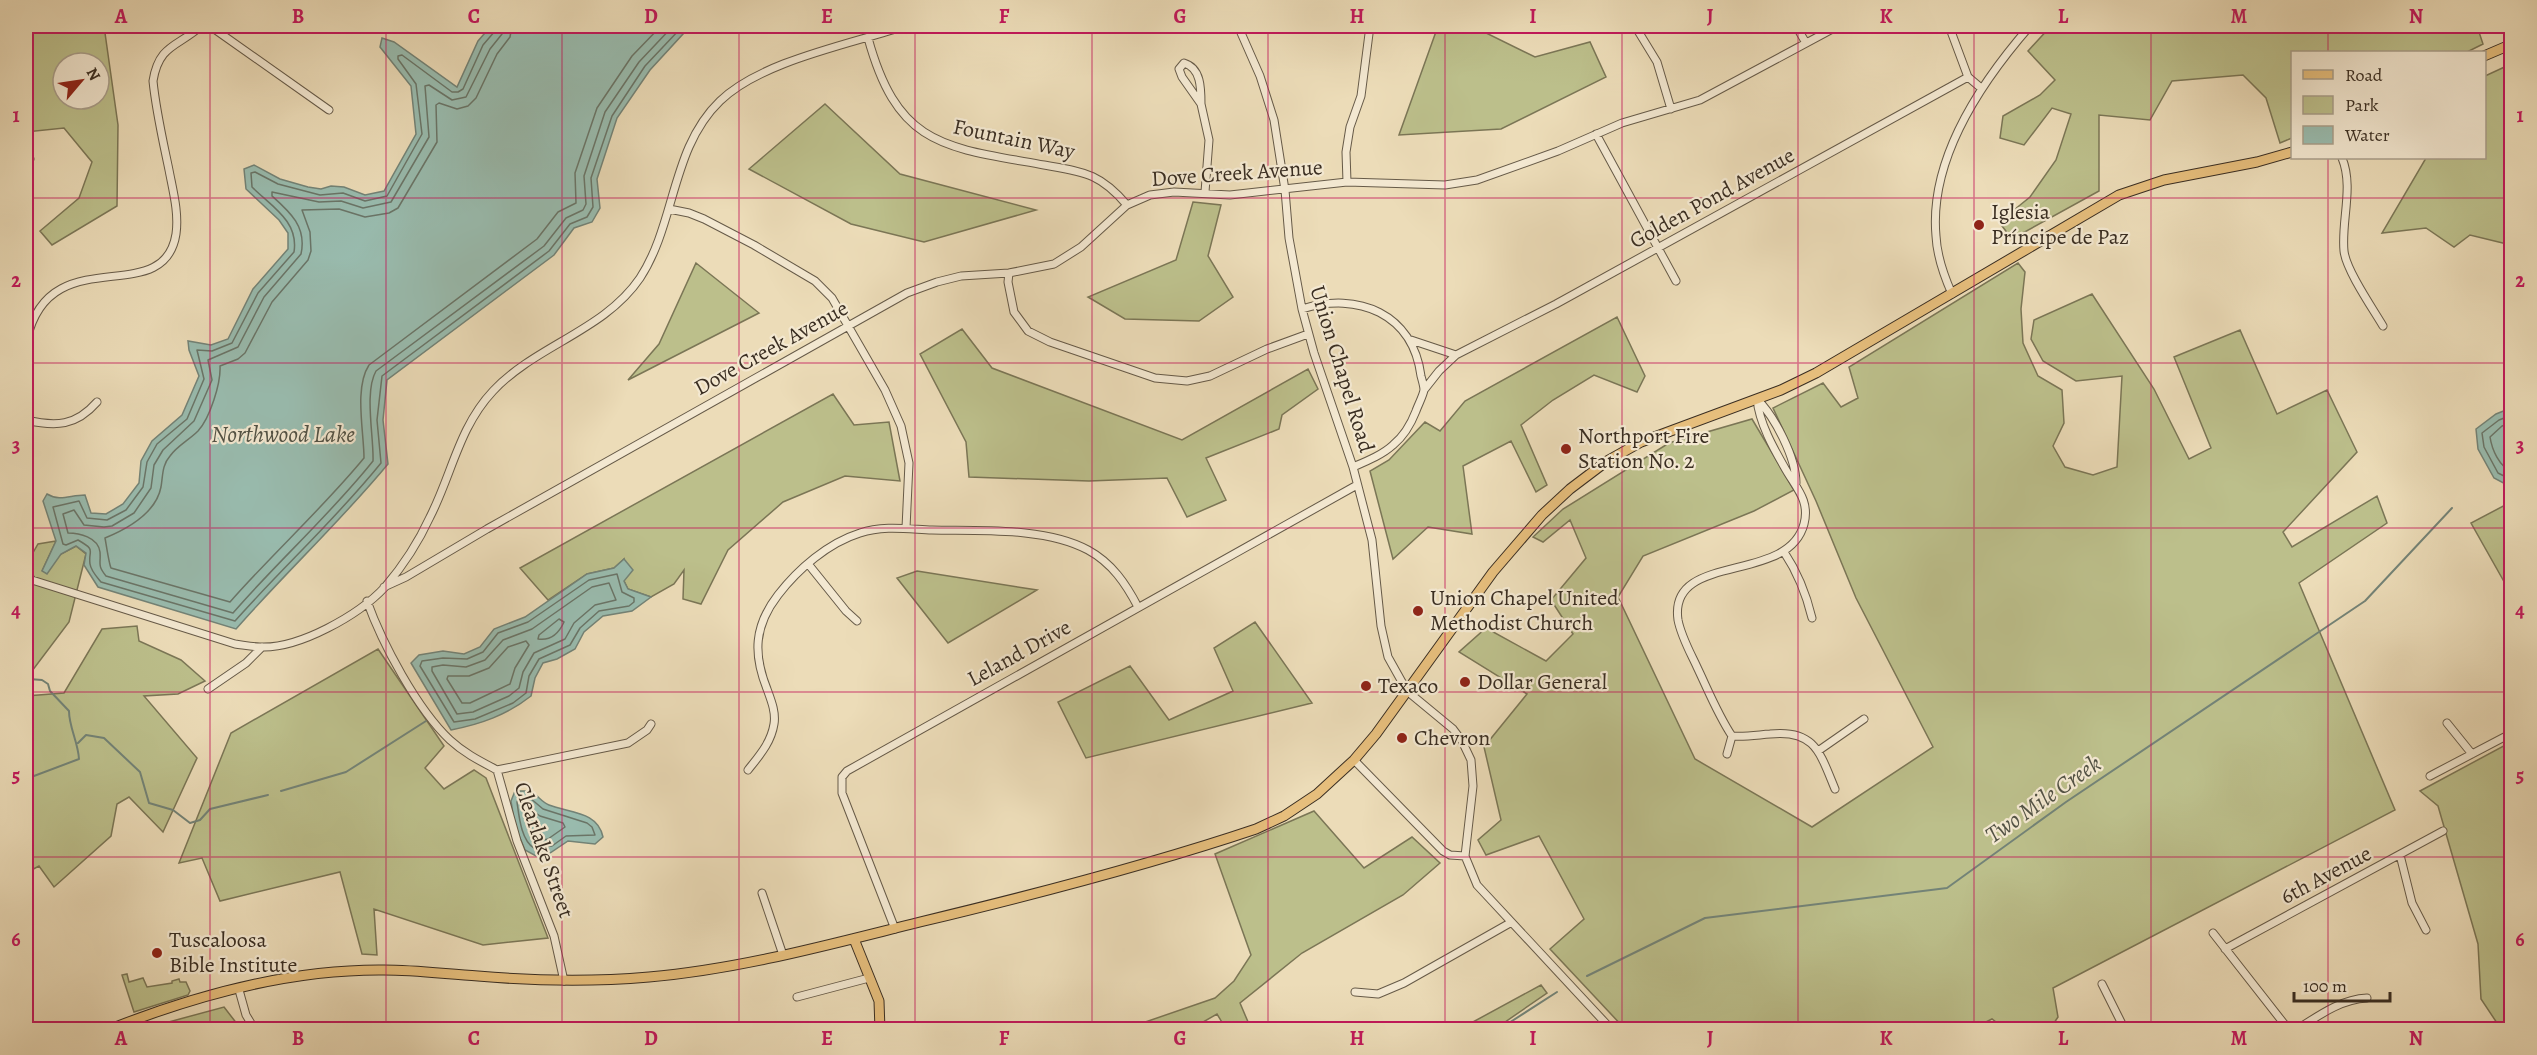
<svg xmlns="http://www.w3.org/2000/svg" width="2537" height="1055" font-family="Alegreya,serif">
	<rect width="100%" height="100%" fill="#ecdcb8"/>
	<filter id="stains"><feTurbulence type="fractalNoise" baseFrequency=".00333" numOctaves="4"/><feColorMatrix values="0 0 0 0 .2 0 0 0 0 .09 0 0 0 0 .02 0 0 0 .5 -.17"/></filter>
	<radialGradient id="worn" r=".72"><stop offset=".6" stop-color="#630" stop-opacity="0"/><stop offset="1" stop-color="#630" stop-opacity=".3"/></radialGradient>
	<path fill="#bcbf8b" stroke="#7b7656" stroke-width="1.5" fill-rule="evenodd" d="M26 26H104L118 125 117 206 52 245 40 231 79 198 92 162 64 128 26 132ZM63 63H99V99H63Z
		M1438 26H1472L1535 57 1590 42 1606 77 1501 129 1399 135Z
		M2051 26H2477L2483 44 2467 52H2292V138L2280 143 2266 98 2243 75 2172 81 2150 120 2099 115V191L2012 239 1999 222 2030 197 2056 160 2071 114 2052 108 2024 145 2000 138 2003 116 2040 95 2055 80 2028 51Z
		M2511 64V245L2470 235 2454 247 2426 228 2382 233 2426 158H2484L2485 76Z
		M825 104 900 174 1036 210 924 242 851 224 749 169Z
		M1193 202 1221 205 1208 256 1233 297 1199 321 1125 319 1088 297 1176 260Z
		M696 263 759 313 628 380 659 344Z
		M2018 263 2025 272 2021 309 2023 343 2038 376 2062 390 2064 423 2053 446 2065 467 2093 475 2117 467 2122 376 2076 381 2043 361 2031 339 2034 320 2092 294 2154 389 2189 459 2211 448 2174 357 2240 330 2277 414 2327 390 2357 452 2283 532 2292 547 2377 496 2387 523 2299 583 2395 810 2053 988 2058 1017 2050 1029H2005L1992 1019 1970 1030 1625 1029 1550 949 1584 919 1539 836 1486 855 1478 840 1501 820 1484 747 1527 694 1459 652 1486 628 1546 661 1573 634 1551 600 1586 558 1570 520 1543 542 1533 537 1563 509 1669 443 1752 419 1794 490 1754 511 1643 556 1618 597 1695 759 1812 827 1933 747 1856 598 1816 501 1773 408 1823 383 1841 407 1858 398 1849 367Z
		M1617 317 1645 376 1637 392 1594 375 1553 400 1521 425 1547 485 1536 492 1511 441 1463 466 1472 534 1428 527 1393 559 1370 471 1389 460 1425 422 1440 431 1465 401Z
		M962 329 992 368 1182 440 1308 369 1318 389 1282 415 1279 429 1206 458 1226 500 1187 517 1167 478 1089 481 969 477 966 442 920 354Z
		M833 394 854 425 889 422 900 481 845 476 783 502 728 550 701 604 683 599 684 570 674 584 651 597 628 589 624 581V559L614 568 587 574 548 600 520 568Z
		M2511 502V594L2471 523Z
		M56 541 42 571 61 554 76 546 86 554 69 622 26 679V565L38 544Z
		M917 571 1037 590 948 643 897 578Z
		M1255 622 1312 703 1086 758 1058 702 1130 666 1169 720 1233 691 1214 648Z
		M137 626 139 641 181 660 205 681 178 694 144 696 197 758 163 832 129 797 117 804 111 836 54 887 39 866 26 873V696L64 693 102 629Z
		M378 649 444 746 425 768 444 789 474 770 486 778 548 938 483 945 374 909 377 955 362 954 340 872 220 901 202 858 179 863 231 733Z
		M2511 742V1029H2501L2481 999 2478 944 2438 806 2420 791Z
		M1314 811 1364 868 1412 837 1440 863 1403 895 1302 953 1240 1003 1251 1029H1226L1217 1014 1191 1029H1125L1215 998 1234 981 1251 955 1215 854Z
		M127 974 129 982 143 978 147 987 172 983V981L179 979 180 982H186L190 991 188 995 134 1012 122 975Z
		M1541 985 1547 993 1495 1029H1460Z
		M224 1007 241 1029H143Z"/>
	<path fill="#99bcaf" stroke="#738377" stroke-width="1.5" d="M491 26H701L684 33 650 70 617 118 597 179 600 208 592 222 574 228 554 255 387 380 383 420 388 464C340 522 285 573 236 629L98 587 84 565 86 553 76 546 61 554 47 574 42 571 56 541 43 501 47 494C60 502 70 495 85 495L91 513 106 514 123 504 139 483 141 461 152 441 182 415 199 376 189 350 188 341 211 345 228 339 253 289 288 249V233L279 220 246 189 244 169 254 165 280 179 308 187 321 189 331 186 344 187 365 195 384 191 416 134 411 86 380 47 382 38 394 42 457 87 478 41Z
		M2511 408H2512L2511 487 2494 478 2478 449 2476 429 2496 414Z
		M624 559 633 570 624 581 628 589 651 597 632 611 603 616 584 632 575 649 557 659 543 663 535 678 531 696C507 715 481 724 451 730L411 663 419 655 443 651 464 654 480 647 494 629 525 617 587 574 614 568Z
		M515 791H530C537 794 541 802 549 805 569 813 598 811 603 837L595 844 568 841 550 853 536 856 525 850 515 826 511 801Z"/>
	<g fill="none" stroke-linecap="round" stroke-linejoin="round">
		<path stroke="#6a7568" stroke-width="1.5" d="M496 26 495 31 483 45 463 89 458 92H452L402 55 398 56V59L416 84 422 134 387 196 365 201 343 193 320 195 278 184 255 172 251 173 252 187C271 206 299 221 294 252L258 293 232 343 212 351 197 350 204 379 187 419 157 444 147 462 143 487 126 510 107 520 87 518 79 501 53 507 63 544 66 545 78 540C97 551 88 549 90 564 91 571 97 577 101 582L235 621C283 567 336 519 381 463L377 420 382 376 549 251 570 224 587 217 593 207 591 178 612 116 645 66 680 29 687 26
			M503 26 502 34 490 49 466 97 452 100 429 85 425 86 429 137 391 202 363 208 341 201 319 202 272 192V196C290 212 307 227 301 254L264 297 238 347 208 360 212 380 194 421 163 450 154 465 151 488 134 513 112 526 104 527 84 525 74 510 63 514 68 533C79 533 98 537 100 552 101 564 97 565 106 576L233 613C278 561 330 515 373 461 374 437 364 392 376 371L544 246 566 218 583 210 586 204 584 176 605 112 639 62 673 26
			M512 26 510 37 497 54 476 98 468 106 457 109 439 103 436 105 437 142 398 208 389 213 365 217 339 209 302 210 310 232 311 251 308 260 272 302 245 353 238 359 220 366C221 383 210 418 198 431 189 440 177 446 170 456 162 465 163 475 161 487 156 513 127 529 105 538 106 543 109 564 111 568L230 602C273 553 322 509 364 458 364 432 354 388 369 365L537 239 558 212 576 203 575 173 597 108 632 56 661 26
			M2512 415 2499 420 2482 433 2484 447 2498 473 2512 480
			M2512 423 2502 426 2490 437C2492 450 2499 466 2512 472
			M617 574 622 592 634 598V602L629 606 599 611 580 628 570 645 539 659 529 676 526 693 513 703 475 719 454 722 420 666 422 661 443 658 467 659 483 652 498 633 528 622 589 580Z
			M609 583 616 600 595 605 574 623 565 639 534 653 523 672 519 688 509 696 473 712 457 714 432 671V667L443 665 466 667 485 660 503 640 532 629 592 587Z
			M559 619 564 622C559 633 551 641 538 639L539 635Z
			M526 641 529 645 515 668 510 684 470 703H462L447 679 448 676H469L489 668 508 647Z
			M520 798H530L543 809 587 823 592 827 595 835 566 836 552 846 534 848C521 840 519 816 517 802Z
			M529 808 540 816 563 823 565 827 548 839 537 841 528 822 526 811Z"/>
		<path stroke="#738377" stroke-width="2" d="M26 603 31 594
			M26 675 29 679 42 680 48 684 50 691 69 711C69 727 78 742 79 759L26 779
			M78 743 86 735 104 738 140 772 149 803 173 810 190 823 200 820 210 809 268 795
			M281 791 346 772 426 721
			M1587 976 1705 918 1947 888 2066 802 2365 601 2452 508
			M1498 1030 1557 992"/>
		<defs>
			<path id="minor" d="M210 26 329 110
				M1238 26 1260 76 1274 120 1285 190 1289 238 1302 309 1314 353 1353 467 1372 540 1381 626 1388 657 1407 691 1453 729 1462 741 1471 760 1473 786 1465 856 1477 885 1612 1030
				M1635 26 1657 62 1671 109
				M1796 26 1806 43
				M1949 26 1968 77 1981 88
				M868 38C898 147 944 147 1044 165 1084 172 1100 173 1127 205
				M1184 63C1201 68 1201 88 1201 104L1182 77 1179 69Z
				M1201 104 1209 140 1205 192
				M1596 134 1676 281
				M26 157 30 159
				M2342 158C2354 187 2341 221 2344 251 2346 270 2373 309 2383 326
				M1347 182 1346 152 1350 127 1361 96 1370 26
				M669 209 689 213 704 219 754 245 815 281 832 298 885 390 901 426 909 463 906 528
				M1009 273 1008 282 1014 312 1028 331 1050 342 1155 378 1187 381 1210 376 1267 349 1308 334
				M1952 294C1944 276 1937 257 1936 236 1929 159 1982 81 2030 26
				M1302 309C1358 291 1413 314 1421 376 1422 380 1424 386 1424 390 1423 396 1418 405 1416 411 1411 424 1404 436 1393 445 1382 455 1367 461 1353 467
				M1411 340 1456 355 1556 304 1968 77
				M26 357C26 351 26 345 27 339 50 237 164 311 176 234 179 213 173 191 169 170 163 141 156 111 153 81 159 44 178 47 201 26
				M1424 390 1439 371 1456 355
				M1757 399C1775 417 1796 458 1796 483
				M26 420C56 427 76 426 97 402
				M1784 552C1798 573 1806 593 1812 618
				M809 565 846 611 857 621
				M26 573 32 580 235 644C243 645 252 647 260 647 299 649 359 615 385 587 402 567 419 541 430 517 452 474 459 427 493 391 536 345 604 331 640 278 676 223 671 148 720 101 761 61 851 44 905 26
				M384 587 406 577 487 529 907 293 937 282 961 276 1009 273 1054 264 1081 247 1127 205 1150 195 1174 192 1230 195 1347 182 1445 185 1477 180 1558 151 1622 123 1700 100 1838 26
				M367 601C382 643 417 709 450 740 464 753 480 761 497 770L517 841 554 936 564 981
				M208 689 246 663 262 647
				M2447 723 2472 754
				M1732 736C1745 737 1757 735 1770 734 1815 729 1820 753 1835 789
				M1818 751 1864 719
				M1727 754 1732 736C1718 715 1708 690 1697 667 1690 652 1681 636 1678 620 1668 551 1788 585 1804 524 1810 501 1797 489 1786 470 1774 449 1759 423 1757 399
				M1354 760 1443 851 1450 855 1465 856
				M497 770 628 743 647 730 651 724
				M748 770C759 756 771 743 774 724 776 712 771 700 767 689 753 654 754 626 778 595 798 569 828 543 860 533 883 525 908 529 932 530 979 531 1046 527 1088 550 1112 563 1126 584 1138 607
				M2430 776 2512 733
				M2400 855 2412 903 2426 930
				M762 893 783 955
				M895 929 842 793V777L847 771 1357 485
				M2213 933 2289 1030
				M2225 949 2443 831
				M2102 984 2125 1030
				M239 990 246 1015 255 1030
				M1355 992 1378 994 1404 983 1510 923
				M797 997 869 978
				M2296 1030C2318 1016 2341 999 2367 998"/>
			<path id="major" d="M2484 56 2512 44
				M854 939 879 1001 880 1030
				M108 1030C193 996 292 969 384 970 415 970 446 974 478 976 535 981 592 982 649 977 741 969 831 944 920 922 1033 895 1146 866 1256 829L1284 816 1317 794 1354 760 1376 734 1493 572 1542 515 1570 489 1607 461 1641 442 1781 390 1816 373 2119 195 2164 180 2257 162 2292 152"/>
		</defs>
		<use href="#minor" stroke="#665a48" stroke-width="9"/>
		<use href="#major" stroke="#3a2e22" stroke-width="11"/>
		<use href="#minor" stroke="#f3e8d1" stroke-width="7"/>
		<use href="#major" stroke="#e6be7c" stroke-width="9"/>
	</g>
	<path fill="none" stroke="#c2185b" stroke-width="1.5" stroke-opacity="0.55" d="M210 26V1030M386 26V1030M562 26V1030M739 26V1030M915 26V1030M1092 26V1030M1268 26V1030M1445 26V1030M1622 26V1030M1798 26V1030M1974 26V1030M2151 26V1030M2328 26V52M2328 158V1030M26 198H2512M26 363H2512M26 528H2512M26 692H2512M26 857H2512"/>
	<g fill="#8f2418" stroke="#f3e8d1" stroke-width="2">
		<circle cx="1979" cy="225" r="6"/>
		<circle cx="1566" cy="449" r="6"/>
		<circle cx="1418" cy="611" r="6"/>
		<circle cx="1465" cy="682" r="6"/>
		<circle cx="1366" cy="686" r="6"/>
		<circle cx="1402" cy="738" r="6"/>
		<circle cx="157" cy="953" r="6"/>
	</g>
	<g text-anchor="middle" dominant-baseline="central" stroke-width="4.5" stroke-linejoin="round" paint-order="stroke">
		<g font-size="22" fill="#3a2e22" stroke="#f3e8d1">
			<text transform="translate(1014 139) rotate(12)">Fountain Way</text>
			<text transform="translate(1237 173) rotate(-4)">Dove Creek Avenue</text>
			<text transform="translate(1712 198) rotate(-29)">Golden Pond Avenue</text>
			<text transform="translate(771 348) rotate(-29)">Dove Creek Avenue</text>
			<text transform="translate(1342 369) rotate(73)">Union Chapel Road</text>
			<text transform="translate(1019 653) rotate(-29)">Leland Drive</text>
			<text transform="translate(544 850) rotate(71)">Clearlake Street</text>
			<text transform="translate(2326 875) rotate(-28)">6th Avenue</text>
		</g>
		<g font-size="22" fill="#3a2e22" stroke="#f3e8d1" text-anchor="start">
			<text x="1991" y="212">Iglesia<tspan x="1991" dy="25">Príncipe de Paz</tspan></text>
			<text x="1578" y="436">Northport Fire<tspan x="1578" dy="25">Station No. 2</tspan></text>
			<text x="1430" y="598">Union Chapel United<tspan x="1430" dy="25">Methodist Church</tspan></text>
			<text x="1477" y="682">Dollar General</text>
			<text x="1378" y="686">Texaco</text>
			<text x="1414" y="738">Chevron</text>
			<text x="169" y="940">Tuscaloosa<tspan x="169" dy="25">Bible Institute</tspan></text>
		</g>
		<g font-size="24" font-style="italic" fill="#525245" stroke="#f3e8d1">
			<text x="283" y="434">Northwood Lake</text>
			<text transform="translate(2043 799) rotate(-35)">Two Mile Creek</text>
		</g>
	</g>
	<rect width="2537" height="1055" fill="none" stroke="#ecdcb8" stroke-width="66"/>
	<rect x="2291" y="51" width="195" height="108" fill="#f3e8d1" stroke="#a99e8b" stroke-width="1.5"/>
	<rect x="2303" y="70" width="30" height="9" fill="#e6be7c" stroke="#a99e8b" stroke-width="1.5"/>
	<text x="2345" y="81" font-size="18" fill="#3a2e22">Road</text>
	<rect x="2303" y="96" width="30" height="18" fill="#bcbf8b" stroke="#a99e8b" stroke-width="1.5"/>
	<text x="2345" y="111" font-size="18" fill="#3a2e22">Park</text>
	<rect x="2303" y="126" width="30" height="18" fill="#99bcaf" stroke="#a99e8b" stroke-width="1.5"/>
	<text x="2345" y="141" font-size="18" fill="#3a2e22">Water</text>
	<g transform="translate(81 81) rotate(61)"><circle r="28" fill="#f3e8d1" stroke="#a99e8b" stroke-width="1.5"/>
	<path d="M0-4.5L10 22L0 15L-10 22Z" fill="#8f2418"/>
	<text y="-9" font-size="16" font-weight="bold" text-anchor="middle" fill="#3a2e22">N</text>
	</g>
	<path d="M2294 992v9h96v-9" fill="none" stroke="#3a2e22" stroke-width="3"/>
	<text x="2303" y="992" font-size="18" fill="#3a2e22" stroke="#f3e8d1" stroke-width="4.5" paint-order="stroke">100 m</text>
	<rect x="33" y="33" width="2471" height="989" fill="none" stroke="#c2185b" stroke-width="2"/>
	<g font-size="20" text-anchor="middle" font-weight="bold" fill="#c2185b">
		<text x="121" y="23">A</text>
		<text x="298" y="23">B</text>
		<text x="474" y="23">C</text>
		<text x="651" y="23">D</text>
		<text x="827" y="23">E</text>
		<text x="1004" y="23">F</text>
		<text x="1180" y="23">G</text>
		<text x="1357" y="23">H</text>
		<text x="1533" y="23">I</text>
		<text x="1710" y="23">J</text>
		<text x="1886" y="23">K</text>
		<text x="2063" y="23">L</text>
		<text x="2239" y="23">M</text>
		<text x="2416" y="23">N</text>
		<text x="16" y="122">1</text>
		<text x="2520" y="122">1</text>
		<text x="16" y="287">2</text>
		<text x="2520" y="287">2</text>
		<text x="16" y="452">3</text>
		<text x="2520" y="452">3</text>
		<text x="16" y="617">4</text>
		<text x="2520" y="617">4</text>
		<text x="16" y="782">5</text>
		<text x="2520" y="782">5</text>
		<text x="16" y="946">6</text>
		<text x="2520" y="946">6</text>
		<text x="121" y="1045">A</text>
		<text x="298" y="1045">B</text>
		<text x="474" y="1045">C</text>
		<text x="651" y="1045">D</text>
		<text x="827" y="1045">E</text>
		<text x="1004" y="1045">F</text>
		<text x="1180" y="1045">G</text>
		<text x="1357" y="1045">H</text>
		<text x="1533" y="1045">I</text>
		<text x="1710" y="1045">J</text>
		<text x="1886" y="1045">K</text>
		<text x="2063" y="1045">L</text>
		<text x="2239" y="1045">M</text>
		<text x="2416" y="1045">N</text>
	</g>
	<rect width="100%" height="100%" filter="url(#stains)"/>
	<rect width="100%" height="100%" fill="url(#worn)"/>
</svg>
